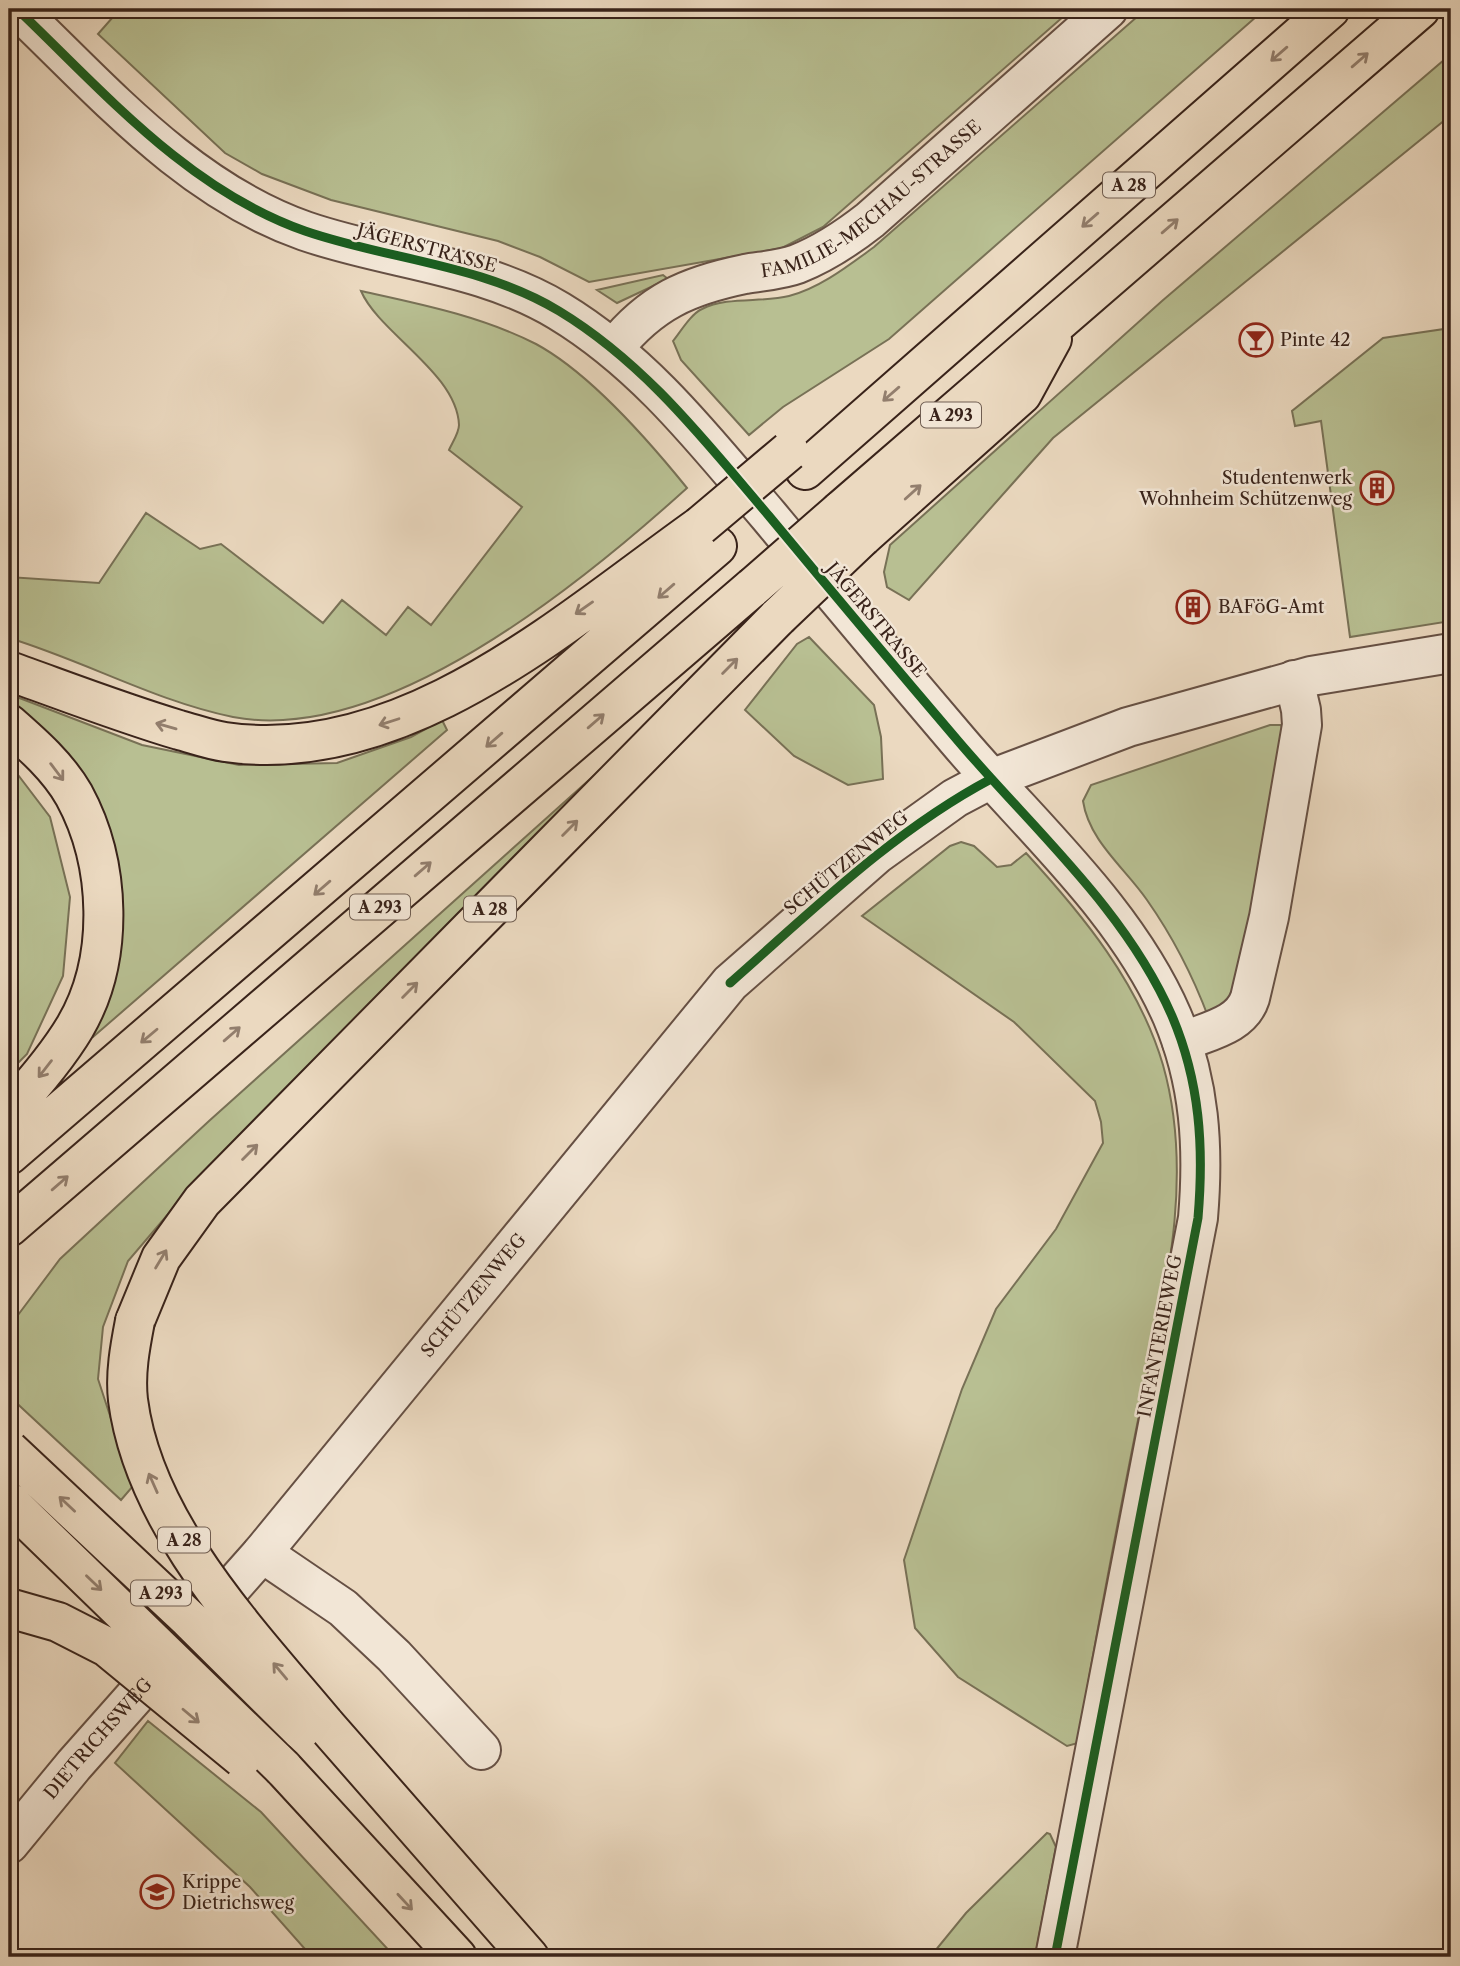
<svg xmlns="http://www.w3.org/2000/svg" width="1460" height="1966" font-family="'Libre Caslon Text',serif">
	<rect width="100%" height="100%" fill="#ebd9c0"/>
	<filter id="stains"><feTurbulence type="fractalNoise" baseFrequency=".00286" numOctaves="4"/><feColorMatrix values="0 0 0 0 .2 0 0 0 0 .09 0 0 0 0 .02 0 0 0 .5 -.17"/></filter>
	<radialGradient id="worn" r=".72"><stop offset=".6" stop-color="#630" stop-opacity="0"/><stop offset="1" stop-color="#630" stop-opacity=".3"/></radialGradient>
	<path fill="#b8bf92" stroke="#787156" stroke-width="2" d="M120 9H1072L823 227 782 248 589 282 540 257 498 241 331 200 262 174 225 153 98 34Z
		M1146 9H1265L889 339 783 407 749 435 681 360 673 341C681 331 691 314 702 309 728 296 761 303 789 296 820 288 848 266 874 247Z
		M1451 54V115L1053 438 909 600 887 587 884 572 890 545 1162 301Z
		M663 275 668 279 617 303 597 290Z
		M361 291C420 304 481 316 536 344 588 372 649 441 687 488 582 583 385 746 233 717 155 701 85 661 9 638V577L99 583 146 513 200 549 221 544 323 623 342 600 386 635 408 607 431 625 522 507 449 450C452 443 459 433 459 425 457 373 379 333 361 291Z
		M1451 328V621L1350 637 1321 421 1295 426 1292 411 1383 338Z
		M809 637 874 705 881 737 883 779 848 785 794 756 745 710 797 644Z
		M9 694 142 745 239 765 337 763 411 737 442 720 447 730 93 1037 88 1033 118 967 121 896 76 767 9 701Z
		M1270 725H1281L1284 732 1236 996 1209 1019C1193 976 1173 937 1147 900 1125 868 1089 841 1083 801L1091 785Z
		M628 745 198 1179 128 1261 103 1327 98 1379 133 1486 121 1500 9 1396V1327L60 1259 209 1121Z
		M9 763 50 817 70 897 63 976 27 1054 9 1072Z
		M961 842 974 846 997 867 1011 865 1026 853C1082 914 1139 983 1163 1065 1197 1185 1161 1307 1137 1425 1116 1531 1095 1637 1078 1743L1067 1746 958 1677 915 1628 904 1560 962 1389 996 1309 1056 1229 1103 1143 1101 1122 1095 1101 1014 1022 862 916 950 846Z
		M148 1721 261 1812 395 1957H312L250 1887 115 1763Z
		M1047 1833 1050 1834 1056 1847 1035 1957H930L966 1913Z"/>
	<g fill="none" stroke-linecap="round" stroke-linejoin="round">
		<defs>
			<g id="minor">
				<path d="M17 9C104 92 188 190 305 231 389 260 481 264 559 311 645 363 705 441 769 516 832 592 895 667 959 742 1033 829 1126 910 1172 1016 1200 1082 1204 1147 1198 1218L1055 1957"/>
				<path id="s1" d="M614 348C651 302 687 286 745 274 762 271 781 270 797 264 825 253 847 238 870 220L1108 9"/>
				<path d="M1182 1042C1207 1031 1241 1026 1250 998L1269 917 1302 725 1301 710 1294 680"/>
				<path d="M262 1553 343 1608 394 1656 481 1750"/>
				<path id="s2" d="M9 1844 74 1765 262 1553 730 983 877 854 955 798 991 779 1128 727 1311 676 1451 653"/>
			</g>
			<path id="highway" d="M805 470 1330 9
				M840 511 1420 9
				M862 537 1022 394 1052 339
				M9 671C65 691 122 713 179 730 194 734 210 740 225 742 404 768 565 622 700 526
				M9 724C33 745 58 767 74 795 111 863 115 959 75 1027 57 1057 33 1085 9 1111
				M9 1155 717 546
				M9 1227 753 587
				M135 1321 161 1258 202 1201 778 617
				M324 1723 529 1957
				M283 1768 457 1957"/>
		</defs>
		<use href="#minor" stroke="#665044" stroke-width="42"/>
		<use href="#highway" stroke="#39231a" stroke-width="42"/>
		<use href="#minor" stroke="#f2e6d6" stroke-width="38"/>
		<use href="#highway" stroke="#ebd9c0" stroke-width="38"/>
		<defs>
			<path id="highway-bridge" d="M700 526 789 451
				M753 587 840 511
				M778 617 862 537
				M135 1321C130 1347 125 1373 128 1400 144 1524 247 1631 324 1723
				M9 1450 189 1619 301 1730
				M9 1502 283 1768
				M9 1608 58 1622 107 1647 242 1758"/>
		</defs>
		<use href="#highway-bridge" stroke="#39231a" stroke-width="42" stroke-linecap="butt"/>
		<use href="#highway-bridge" stroke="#ebd9c0" stroke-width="38"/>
		<defs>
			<path id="cycleway" d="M17 9C104 92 188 190 305 231 389 260 481 264 559 311 645 363 705 441 769 516 832 592 895 667 959 742 1033 829 1126 910 1172 1016 1200 1082 1204 1147 1198 1218L1055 1957
				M730 983C813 910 893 831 991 779"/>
		</defs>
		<use href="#cycleway" stroke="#f2e6d6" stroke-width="13"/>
		<use href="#cycleway" stroke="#1b5e20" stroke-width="9"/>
	</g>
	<defs><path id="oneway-shaft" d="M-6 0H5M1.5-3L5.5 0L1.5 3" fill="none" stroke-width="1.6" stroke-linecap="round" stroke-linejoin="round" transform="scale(1.75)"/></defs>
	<g stroke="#927e6d">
		<use href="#oneway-shaft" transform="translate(1279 54) rotate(139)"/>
		<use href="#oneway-shaft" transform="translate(1360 60) rotate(-41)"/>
		<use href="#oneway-shaft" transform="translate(1090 220) rotate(139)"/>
		<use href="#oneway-shaft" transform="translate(1170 226) rotate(-41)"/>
		<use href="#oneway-shaft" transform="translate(891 394) rotate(139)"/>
		<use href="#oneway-shaft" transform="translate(913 492) rotate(-42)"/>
		<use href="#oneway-shaft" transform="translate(666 591) rotate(139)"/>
		<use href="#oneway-shaft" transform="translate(584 608) rotate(145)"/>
		<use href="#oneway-shaft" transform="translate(730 666) rotate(-45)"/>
		<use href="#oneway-shaft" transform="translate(596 721) rotate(-41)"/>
		<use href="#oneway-shaft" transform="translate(389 722) rotate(162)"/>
		<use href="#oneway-shaft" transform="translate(166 726) rotate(-164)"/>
		<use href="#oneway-shaft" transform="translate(494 740) rotate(139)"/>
		<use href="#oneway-shaft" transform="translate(57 772) rotate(53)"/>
		<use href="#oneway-shaft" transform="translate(570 828) rotate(-45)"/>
		<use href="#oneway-shaft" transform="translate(423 869) rotate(-41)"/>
		<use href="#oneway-shaft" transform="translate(322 888) rotate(139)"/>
		<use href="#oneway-shaft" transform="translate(410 990) rotate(-45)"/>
		<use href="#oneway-shaft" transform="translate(232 1034) rotate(-41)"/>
		<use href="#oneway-shaft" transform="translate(149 1036) rotate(140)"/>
		<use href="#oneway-shaft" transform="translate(45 1069) rotate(128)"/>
		<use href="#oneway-shaft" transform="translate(250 1152) rotate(-45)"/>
		<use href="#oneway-shaft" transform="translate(60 1183) rotate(-41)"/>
		<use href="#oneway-shaft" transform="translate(161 1259) rotate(-59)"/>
		<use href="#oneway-shaft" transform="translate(153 1483) rotate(-114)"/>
		<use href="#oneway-shaft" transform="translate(67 1504) rotate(-137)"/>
		<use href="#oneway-shaft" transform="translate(94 1583) rotate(44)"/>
		<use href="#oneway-shaft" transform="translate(280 1671) rotate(-130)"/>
		<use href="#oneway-shaft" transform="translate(191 1716) rotate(40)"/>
		<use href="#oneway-shaft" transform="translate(405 1902) rotate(47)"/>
	</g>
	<defs>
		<symbol id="bar-ring" viewBox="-11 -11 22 22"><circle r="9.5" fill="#f2e6d6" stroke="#8f2418" stroke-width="1.5"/><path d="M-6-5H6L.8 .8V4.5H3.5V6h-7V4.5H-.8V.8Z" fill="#8f2418"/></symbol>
		<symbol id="building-ring" viewBox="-11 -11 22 22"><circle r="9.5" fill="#f2e6d6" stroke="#8f2418" stroke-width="1.5"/><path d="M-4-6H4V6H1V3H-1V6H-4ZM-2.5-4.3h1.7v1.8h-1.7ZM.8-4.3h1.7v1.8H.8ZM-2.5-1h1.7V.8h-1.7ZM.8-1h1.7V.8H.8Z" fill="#8f2418"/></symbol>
		<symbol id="school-ring" viewBox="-11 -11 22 22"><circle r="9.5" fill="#f2e6d6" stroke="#8f2418" stroke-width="1.5"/><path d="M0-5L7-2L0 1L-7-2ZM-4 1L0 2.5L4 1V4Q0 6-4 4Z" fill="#8f2418"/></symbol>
	</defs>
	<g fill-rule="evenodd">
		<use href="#bar-ring" x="1237" y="321" width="38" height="38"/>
		<use href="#building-ring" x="1358" y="469" width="38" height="38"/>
		<use href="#building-ring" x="1174" y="588" width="38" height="38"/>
		<use href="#school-ring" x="138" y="1873" width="38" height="38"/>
	</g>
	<g text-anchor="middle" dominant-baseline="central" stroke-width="5" stroke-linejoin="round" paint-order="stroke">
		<g fill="#f2e6d6" stroke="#705e52" stroke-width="2">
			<rect x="1103" y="172.5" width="52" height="25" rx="5"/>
			<rect x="921" y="402.5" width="60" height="25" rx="5"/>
			<rect x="350" y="894.5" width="60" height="25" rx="5"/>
			<rect x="464" y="896.5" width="52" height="25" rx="5"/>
			<rect x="158" y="1527.5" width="52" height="25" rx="5"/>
			<rect x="131" y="1580.5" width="60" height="25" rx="5"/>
		</g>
		<g font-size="16" font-weight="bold" fill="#39231a">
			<text x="1129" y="185">A 28</text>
			<text x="951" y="415">A 293</text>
			<text x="380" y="907">A 293</text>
			<text x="490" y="909">A 28</text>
			<text x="184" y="1540">A 28</text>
			<text x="161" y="1593">A 293</text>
		</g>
		<g font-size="18" fill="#39231a" stroke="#f2e6d6">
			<text stroke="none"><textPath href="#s1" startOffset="304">FAMILIE-MECHAU-STRASSE</textPath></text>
			<text transform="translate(427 248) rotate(15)">JÄGERSTRASSE</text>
			<text transform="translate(876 620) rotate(50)">JÄGERSTRASSE</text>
			<text transform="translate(846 863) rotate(-39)">SCHÜTZENWEG</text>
			<text stroke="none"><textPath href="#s2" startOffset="719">SCHÜTZENWEG</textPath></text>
			<text transform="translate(1160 1336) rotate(-79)">INFANTERIEWEG</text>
			<text stroke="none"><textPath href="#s2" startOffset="138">DIETRICHSWEG</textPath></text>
		</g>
		<g font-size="18" fill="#39231a" stroke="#f2e6d6" text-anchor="start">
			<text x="1280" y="340">Pinte 42</text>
			<text x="1352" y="478" text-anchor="end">Studentenwerk<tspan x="1352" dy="21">Wohnheim Schützenweg</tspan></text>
			<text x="1218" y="607">BAFöG-Amt</text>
			<text x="182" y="1882">Krippe<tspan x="182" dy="21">Dietrichsweg</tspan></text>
		</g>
	</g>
	<rect width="1460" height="1966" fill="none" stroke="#ebd9c0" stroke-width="35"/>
	<rect x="10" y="10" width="1439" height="1945" fill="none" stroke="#39231a" stroke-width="3.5"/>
	<rect x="18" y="18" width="1425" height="1931" fill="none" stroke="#39231a" stroke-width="2"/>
	<rect width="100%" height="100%" filter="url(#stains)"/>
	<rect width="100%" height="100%" fill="url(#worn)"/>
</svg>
